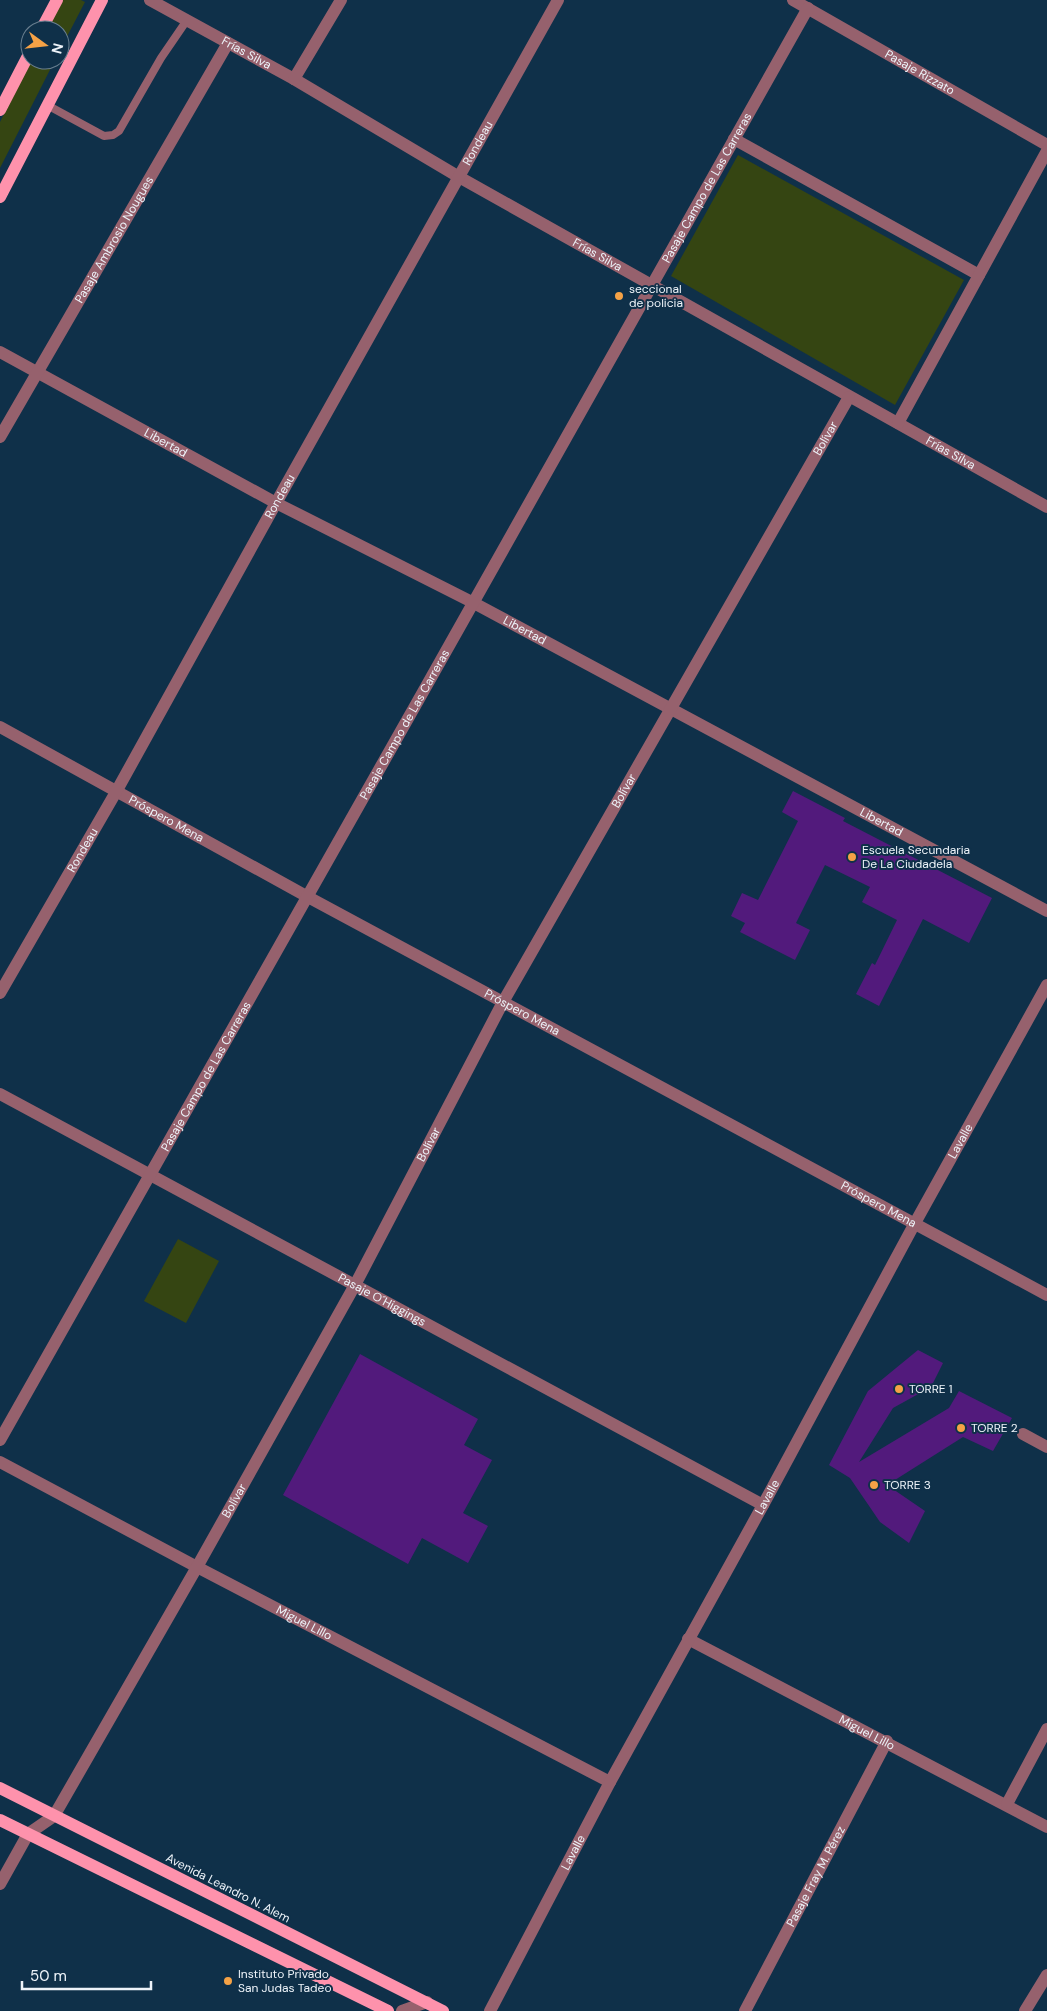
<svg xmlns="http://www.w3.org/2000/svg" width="1047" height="2011" font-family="'DM Sans',sans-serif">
	<rect width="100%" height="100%" fill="#0f3049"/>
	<path fill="#354512" d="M62 0H81L85 2 60 50V30H46Z
		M31 60H55L0 168V122Z
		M738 155 964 280 895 405 671 276Z
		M178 1239 219 1261 186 1323 144 1301Z"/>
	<path fill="#521a7c" d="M793 791 845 818 843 821 992 898 969 943 923 919 879 1006 856 994 872 963 875 965 897 920 862 902 870 887 825 865 796 923 810 930 795 960 740 932 745 923 731 916 742 893 758 900 798 821 782 812Z
		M918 1350 943 1363 931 1387 893 1408 859 1462 949 1408 959 1391 1012 1418 993 1451 963 1437 887 1485 925 1511 909 1543 880 1522 850 1478 829 1465 868 1391Z
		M360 1354 478 1419 464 1445 492 1460 463 1513 488 1526 468 1563 422 1538 408 1564 283 1495Z"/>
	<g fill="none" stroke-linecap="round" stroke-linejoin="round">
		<path stroke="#96616d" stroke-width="8" d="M47 105 104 136 113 135 119 131 161 58 187 20"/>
		<g stroke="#96616d" stroke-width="12">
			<path id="s1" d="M150 0 294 79 459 177 1047 507"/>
			<path id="s2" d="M793 0 1047 145"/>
			<path d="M294 79 341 0"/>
			<path d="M734 139 979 275"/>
			<path id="s3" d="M0 352 276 503 472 602 1047 911"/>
			<path d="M898 423 1047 151"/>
			<path id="s4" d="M0 437 228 43"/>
			<path id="s5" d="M0 727 308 897 1047 1295"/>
			<path id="s6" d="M0 993 116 792 276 503 558 0"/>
			<path id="s7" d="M0 1094 763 1505"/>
			<path d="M1023 1434 1047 1447"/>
			<path id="s8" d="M0 1440C271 963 539 486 808 8"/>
			<path id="s9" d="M0 1462 197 1567 610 1782"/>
			<path id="s10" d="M688 1639 1047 1827"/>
			<path d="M1007 1804 1047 1729"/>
			<path id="s11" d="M0 1884 28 1834 54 1816 197 1567 355 1285 503 1002 849 397"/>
			<path d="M402 2011 427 2002"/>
			<path id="s12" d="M745 2011 887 1741"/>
			<path d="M1025 2011 1047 1975"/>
		</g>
		<path stroke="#96616d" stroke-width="12" id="s13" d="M490 2011 610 1782 763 1505 915 1223 1047 985"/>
		<path stroke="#fe92ac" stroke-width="12" d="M41 30 57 0
			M0 110 30 52
			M0 197 102 0
			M0 1788 443 2011
			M0 1820 388 2011"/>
	</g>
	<g fill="#f5a246" stroke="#0f3049" stroke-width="2">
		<circle cx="619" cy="296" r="5"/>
		<circle cx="852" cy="857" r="5"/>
		<circle cx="899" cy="1389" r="5"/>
		<circle cx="961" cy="1428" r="5"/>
		<circle cx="874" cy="1485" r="5"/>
		<circle cx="228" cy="1981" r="5"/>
	</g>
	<g text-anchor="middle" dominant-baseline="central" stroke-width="4" stroke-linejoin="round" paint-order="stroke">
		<g font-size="12" fill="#edf3f9" stroke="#0f3049">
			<text stroke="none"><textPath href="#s1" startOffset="110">Frías Silva</textPath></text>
			<text stroke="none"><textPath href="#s2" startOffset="146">Pasaje Rizzato</textPath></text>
			<text stroke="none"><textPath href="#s6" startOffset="975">Rondeau</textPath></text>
			<text stroke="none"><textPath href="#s8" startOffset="1438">Pasaje Campo de Las Carreras</textPath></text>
			<text stroke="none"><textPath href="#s4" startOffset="228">Pasaje Ambrosio Nougues</textPath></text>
			<text stroke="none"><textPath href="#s1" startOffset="515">Frías Silva</textPath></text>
			<text stroke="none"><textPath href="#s11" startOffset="1668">Bolívar</textPath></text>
			<text stroke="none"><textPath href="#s3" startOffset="189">Libertad</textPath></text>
			<text stroke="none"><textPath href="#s1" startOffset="920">Frías Silva</textPath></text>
			<text stroke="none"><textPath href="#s6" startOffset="570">Rondeau</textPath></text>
			<text stroke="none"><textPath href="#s3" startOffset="594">Libertad</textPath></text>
			<text stroke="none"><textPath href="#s8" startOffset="822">Pasaje Campo de Las Carreras</textPath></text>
			<text stroke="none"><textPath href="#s11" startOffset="1262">Bolívar</textPath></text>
			<text stroke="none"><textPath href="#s5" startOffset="190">Próspero Mena</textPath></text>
			<text stroke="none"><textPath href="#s3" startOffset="999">Libertad</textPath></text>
			<text stroke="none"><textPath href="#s6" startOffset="165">Rondeau</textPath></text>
			<text stroke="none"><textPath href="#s5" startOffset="595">Próspero Mena</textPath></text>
			<text stroke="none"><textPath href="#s8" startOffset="418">Pasaje Campo de Las Carreras</textPath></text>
			<text stroke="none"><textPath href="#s13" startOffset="989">Lavalle</textPath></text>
			<text stroke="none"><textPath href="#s11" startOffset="858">Bolívar</textPath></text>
			<text stroke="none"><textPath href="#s5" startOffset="1000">Próspero Mena</textPath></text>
			<text stroke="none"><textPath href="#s7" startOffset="434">Pasaje O´Higgings</textPath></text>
			<text stroke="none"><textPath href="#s13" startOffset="584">Lavalle</textPath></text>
			<text stroke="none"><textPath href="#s11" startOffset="452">Bolívar</textPath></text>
			<text stroke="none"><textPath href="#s9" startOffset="344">Miguel Lillo</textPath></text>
			<text stroke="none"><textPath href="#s10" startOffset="202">Miguel Lillo</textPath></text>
			<text stroke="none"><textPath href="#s13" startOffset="179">Lavalle</textPath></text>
			<text stroke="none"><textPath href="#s12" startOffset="152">Pasaje Fray M. Pérez</textPath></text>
			<text transform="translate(228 1888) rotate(27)">Avenida Leandro N. Alem</text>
		</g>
		<g font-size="12" fill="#edf3f9" stroke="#0f3049" text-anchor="start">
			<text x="629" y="289">seccional<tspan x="629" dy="14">de policia</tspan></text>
			<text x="862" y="850">Escuela Secundaria<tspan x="862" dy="14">De La Ciudadela</tspan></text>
			<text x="909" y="1389">TORRE 1</text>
			<text x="971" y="1428">TORRE 2</text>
			<text x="884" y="1485">TORRE 3</text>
			<text x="238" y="1974">Instituto Privado<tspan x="238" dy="14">San Judas Tadeo</tspan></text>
		</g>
	</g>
	<g transform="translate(45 45) rotate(105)"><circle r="24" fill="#0f3049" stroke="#687e8f"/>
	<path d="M0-4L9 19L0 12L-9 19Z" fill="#f5a246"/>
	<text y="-8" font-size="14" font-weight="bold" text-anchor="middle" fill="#edf3f9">N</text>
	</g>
	<path d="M22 1981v8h129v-8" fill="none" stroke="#edf3f9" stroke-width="2.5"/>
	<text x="30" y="1981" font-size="15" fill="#edf3f9" stroke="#0f3049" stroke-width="4" paint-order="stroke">50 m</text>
</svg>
